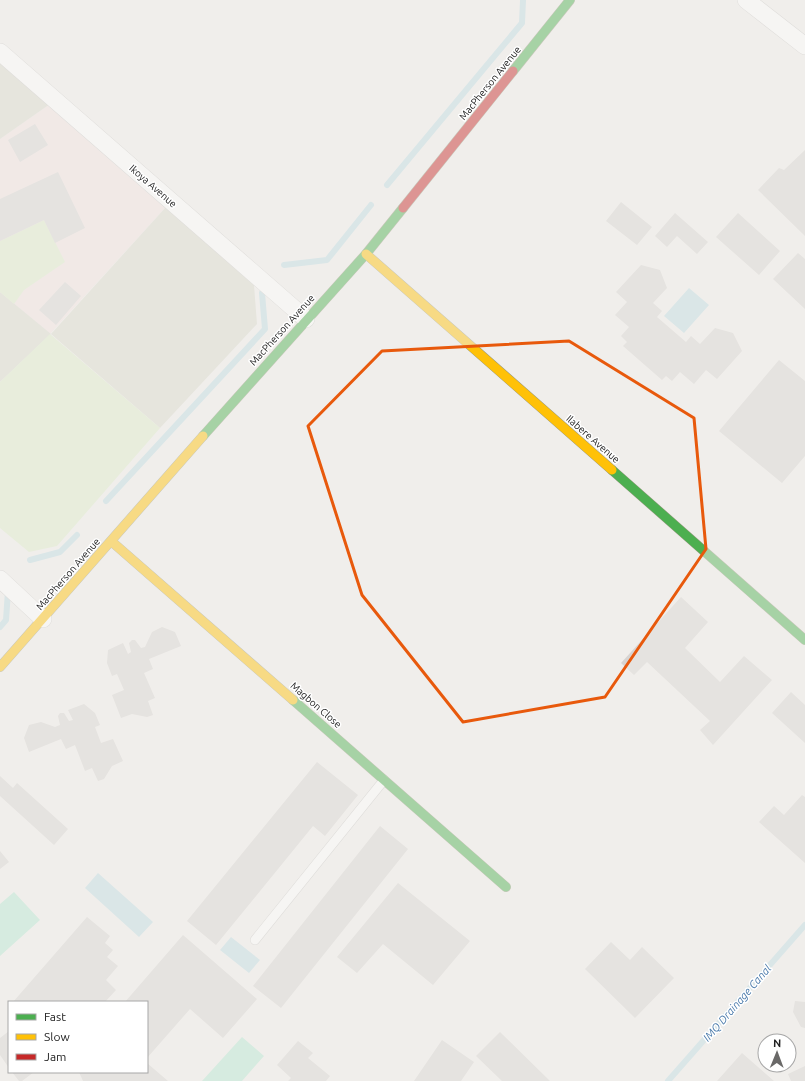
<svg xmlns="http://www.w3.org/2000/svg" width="805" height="1081" font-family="Ubuntu,sans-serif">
	<rect width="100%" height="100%" fill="#f0eeeb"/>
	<path fill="#f1e3e1" d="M50 104 166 207 50 334 0 292V139Z"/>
	<path fill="#d9d9cd" d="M0 61 50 104 0 139Z
		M166 207 254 285 257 324 160 428 51 334 0 382V292L51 334Z"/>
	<path fill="#ddeccb" d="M44 220 65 262 24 290 14 304 0 292V241Z
		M50 334 160 428 57 546 29 552 0 528V382Z"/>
	<path fill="#b7e6d2" d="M14 892 40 920 0 956V904Z
		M242 1037 264 1056 242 1081H202Z"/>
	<path fill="#bfdbe3" d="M689 288 709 305 684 333 664 316Z
		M98 873 153 922 139 937 85 888Z
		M231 937 260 960 249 973 220 950Z"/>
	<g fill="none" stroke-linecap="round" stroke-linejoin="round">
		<path stroke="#bfdbe3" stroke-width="6" d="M387 185 522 23 523 0
			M284 265 327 260 371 205
			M106 501 265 329 262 293
			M30 560 60 552 77 535
			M0 627 6 620 8 591
			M668 1081 805 925"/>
	</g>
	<path fill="#d7d4d2" d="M35 124 48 145 20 162 8 140Z
		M805 150V236L758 190 779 168 784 170Z
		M58 172 85 228 55 243 44 220 0 241V199Z
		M621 202 652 227 637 245 606 221Z
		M675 213 708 242 697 254 677 236 667 247 655 236Z
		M738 213 780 251 759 275 716 237Z
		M798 253 805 259V309L773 279Z
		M641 265 660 270 667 288 653 303 662 311 657 317 686 342 691 336 700 344 715 328 733 333 742 351 717 379 706 370 694 384 680 372 672 381 666 376 662 380 623 346 627 342 621 336 629 327 615 315 627 302 616 292Z
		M65 282 81 296 56 325 39 310Z
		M779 360 805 381V456L782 483 719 431Z
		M681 597 708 622 685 648 720 682 744 656 772 680 713 745 700 730 710 721 647 662 634 675 621 663Z
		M162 627 175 632 181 646 149 659 153 669 144 673 155 698 148 701 153 715 147 717 132 714 121 718 112 695 124 690 117 674 112 676 107 663 108 650 123 643 128 654 131 652 129 643 132 640H135L141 648 145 647 152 632Z
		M791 692 805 705V743L772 713Z
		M84 704 95 713 100 725 95 727 101 743 113 739 123 761 112 766 104 779 98 781 92 768 85 771 75 745 66 749 61 739 29 752 24 738 29 725 41 722 55 727 60 725 58 716 60 713H64L69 721 73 720 68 710Z
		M317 762 358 795 325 836 313 826 216 945 187 921Z
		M0 776 13 788 17 783 68 829 54 845 0 796Z
		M802 795 805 797V863L759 822 774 806 784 815Z
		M380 826 408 849 281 1008 253 986Z
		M0 851 9 862 0 869Z
		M398 883 470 941 433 985 383 944 357 973 337 957Z
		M87 917 110 936 105 943 113 950 107 957 118 966 106 980 116 990 105 1002H13Z
		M183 935 257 999 223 1038 190 1009 147 1058V1002H125Z
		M611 942 630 960 642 947 674 978 635 1018 585 969Z
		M795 1001 805 1002V1028L801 1027 793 1012Z
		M9 1031V1068L0 1055V1038Z
		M500 1032 550 1081H502L476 1056Z
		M442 1040 474 1062 461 1081H414Z
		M298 1041 313 1053 308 1058 330 1076 326 1081H288L291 1078 277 1065Z
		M742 1053 774 1081H717Z
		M147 1063 168 1081H83L79 1072H147Z
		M805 1066V1081H791L788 1074Z
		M12 1072H34L22 1081H19Z"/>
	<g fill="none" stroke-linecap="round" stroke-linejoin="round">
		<defs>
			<path id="lane" d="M255 940 384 780"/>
			<path id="street" d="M746 0 805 46
				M0 52 306 319
				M0 579 43 619"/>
			<path id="fast" d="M513 71 570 0
				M203 436 366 254 403 208
				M612 470 805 640
				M293 700 506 887"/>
			<path id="slow" d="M366 254 612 470
				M111 541 293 700
				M0 667 203 436"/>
			<path id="jam" d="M403 208 513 71"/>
		</defs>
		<use href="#lane" stroke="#c9c8c7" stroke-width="10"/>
		<use href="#street" stroke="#c9c8c7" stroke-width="18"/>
		<use href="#fast" stroke="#999a82" stroke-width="10"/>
		<use href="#slow" stroke="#999a82" stroke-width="10"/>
		<use href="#jam" stroke="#999a82" stroke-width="10"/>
		<use href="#lane" stroke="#fdfcfc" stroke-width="9"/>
		<use href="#street" stroke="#fdfcfc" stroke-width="17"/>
		<use href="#fast" stroke="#4caf50" stroke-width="9"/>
		<use href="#slow" stroke="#ffc107" stroke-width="9"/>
		<use href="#jam" stroke="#c62828" stroke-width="9"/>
	</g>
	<path d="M0 0H805V1081H0ZM569 341 694 418 706 549 605 697 463 722 362 595 308 426 382 351Z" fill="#f0eeeb" fill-opacity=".55" fill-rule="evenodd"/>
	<path fill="none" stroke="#e8590c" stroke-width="3" stroke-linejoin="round" d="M569 341 694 418 706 549 605 697 463 722 362 595 308 426 382 351Z"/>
	<g text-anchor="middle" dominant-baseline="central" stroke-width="3" stroke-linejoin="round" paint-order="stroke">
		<g font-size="10" fill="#222" stroke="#fff">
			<text transform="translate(490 83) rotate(-51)">MacPherson Avenue</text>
			<text transform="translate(153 186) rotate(41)">Ikoya Avenue</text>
			<text transform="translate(282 330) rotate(-48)">MacPherson Avenue</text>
			<text transform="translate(593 439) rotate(41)">Ilabere Avenue</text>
			<text transform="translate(68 574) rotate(-49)">MacPherson Avenue</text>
			<text transform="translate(316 705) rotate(41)">Magbon Close</text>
		</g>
		<g font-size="11" font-style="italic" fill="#4a7aab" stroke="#fff">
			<text transform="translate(737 1003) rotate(-49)">IMQ Drainage Canal</text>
		</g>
	</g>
	<rect x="8" y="1001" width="140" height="72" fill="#ffffff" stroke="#a7a7a7"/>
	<rect x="16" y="1014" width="20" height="6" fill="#4caf50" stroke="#a7a7a7"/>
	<text x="44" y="1021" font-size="12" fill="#222222">Fast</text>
	<rect x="16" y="1034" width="20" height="6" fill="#ffc107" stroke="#a7a7a7"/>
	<text x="44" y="1041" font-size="12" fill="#222222">Slow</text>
	<rect x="16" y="1054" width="20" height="6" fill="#c62828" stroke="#a7a7a7"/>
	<text x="44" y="1061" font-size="12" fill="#222222">Jam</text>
	<g transform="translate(777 1053) rotate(1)"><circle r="19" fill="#ffffff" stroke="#a7a7a7"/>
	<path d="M0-3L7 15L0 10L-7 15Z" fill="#6a6968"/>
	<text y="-6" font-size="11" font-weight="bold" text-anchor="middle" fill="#222222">N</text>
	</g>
</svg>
